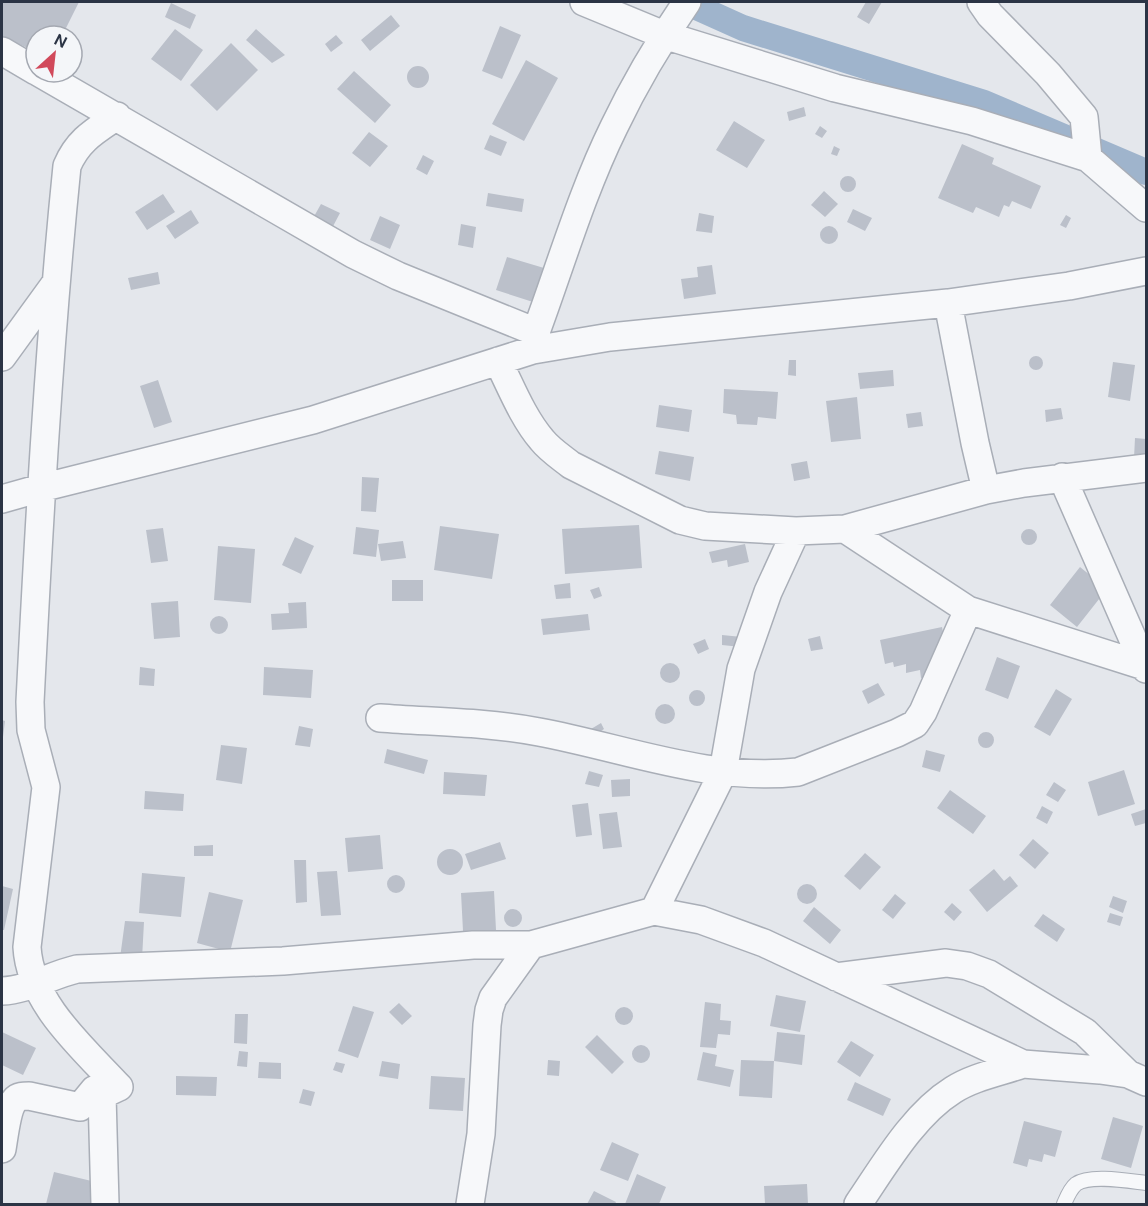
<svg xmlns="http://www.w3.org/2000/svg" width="1148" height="1206" font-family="'DM Sans',sans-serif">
	<rect width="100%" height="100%" fill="#e4e7ec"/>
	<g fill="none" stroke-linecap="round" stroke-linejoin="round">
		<path stroke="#9fb4cc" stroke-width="26" d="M685 2 743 28 984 103 1146 172"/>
	</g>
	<path fill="#bbc0ca" d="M2 2H79L62 36H36V52L2 36Z
		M866 2H882L869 24 857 17Z
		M171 3 196 15 190 29 165 17Z
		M391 15 400 26 370 51 361 40Z
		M500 26 521 35 502 79 482 71Z
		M175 29 203 50 181 81 151 59Z
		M256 29 285 55 272 63 246 40Z
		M336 35 343 43 331 52 325 44Z
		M231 43 258 70 217 111 190 85Z
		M526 60 558 78 524 141 492 124Z
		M407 77a11 11 0 1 1 22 0a11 11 0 1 1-22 0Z
		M354 71 391 105 375 123 337 89Z
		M804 107 806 116 789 121 787 112Z
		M734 121 765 140 747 168 716 150Z
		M820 126 827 131 822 138 815 134Z
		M369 132 388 146 370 167 352 153Z
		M490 135 507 142 501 156 484 149Z
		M962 144 994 158 992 164 1041 186 1031 209 1012 201 1009 207 1004 205 999 217 976 207 973 213 938 198Z
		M834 146 840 149 837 156 831 154Z
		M423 155 434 161 427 175 416 169Z
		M840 184a8 8 0 1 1 16 0a8 8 0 1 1-16 0Z
		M824 191 838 204 825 217 811 205Z
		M488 193 524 199 522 212 486 206Z
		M163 194 175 212 147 230 135 212Z
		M321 204 340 213 331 230 312 220Z
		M853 209 872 218 865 231 847 222Z
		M191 210 199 223 175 239 166 226Z
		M699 213 714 216 712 233 696 231Z
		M1066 215 1071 218 1066 228 1060 225Z
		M380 216 400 225 390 249 370 240Z
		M461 224 476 227 473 248 458 245Z
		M820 235a9 9 0 1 1 18 0a9 9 0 1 1-18 0Z
		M507 257 544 268 533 302 496 290Z
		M712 265 716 294 684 299 681 279 698 277 697 267Z
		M158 272 160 284 131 290 128 278Z
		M1029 363a7 7 0 1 1 14 0a7 7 0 1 1-14 0Z
		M789 360H796V376L788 375Z
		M1113 362 1135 365 1130 401 1108 397Z
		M893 370 894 386 860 389 858 373Z
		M158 380 172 422 154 428 140 386Z
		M724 389 778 392 776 419 758 417 757 425 737 424 736 415 723 413Z
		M857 397 861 439 831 442 826 401Z
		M659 405 692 410 689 432 656 427Z
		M1061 408 1063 419 1046 422 1045 410Z
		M921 412 923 426 908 428 906 414Z
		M1135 438 1146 439V459L1134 458Z
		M659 451 694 457 690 481 655 474Z
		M807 461 810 478 794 481 791 464Z
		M362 477 379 478 376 512 361 511Z
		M639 525 642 568 565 574 562 529Z
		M440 526 499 534 492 579 434 570Z
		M356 527 379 530 376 557 353 554Z
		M163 528 168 561 151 563 146 530Z
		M1021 537a8 8 0 1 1 16 0a8 8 0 1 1-16 0Z
		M295 537 314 546 301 574 282 565Z
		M403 541 406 558 381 561 378 544Z
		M745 544 749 562 728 567 727 560 712 563 709 552Z
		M218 546 255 549 251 603 214 600Z
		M1080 567 1107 589 1077 627 1050 605Z
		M392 580H423V601H392Z
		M570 583 571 598 556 599 554 585Z
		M599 587 602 596 594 599 590 590Z
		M178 601 180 637 154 639 151 603Z
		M306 602 307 628 272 630 271 614 289 613 288 603Z
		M588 614 590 630 543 635 541 619Z
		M210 625a9 9 0 1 1 18 0a9 9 0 1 1-18 0Z
		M942 627 947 652 938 675 921 678 920 670 906 673V664L894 667 893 662 885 664 880 640Z
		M722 635 742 637 741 647 722 645Z
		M820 636 823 649 811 651 808 639Z
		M705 639 709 649 698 654 693 644Z
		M997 657 1020 666 1008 699 985 690Z
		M660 673a10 10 0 1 1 20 0a10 10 0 1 1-20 0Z
		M140 667 155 669 154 686 139 685Z
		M264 667 313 670 311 698 263 695Z
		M878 683 885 695 868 704 862 691Z
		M1056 689 1072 699 1050 736 1034 727Z
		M689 698a8 8 0 1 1 16 0a8 8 0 1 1-16 0Z
		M655 714a10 10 0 1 1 20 0a10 10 0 1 1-20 0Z
		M2 720 5 721 3 737H2Z
		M601 723 604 729 595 735 591 729Z
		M299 726 313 729 310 747 295 745Z
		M978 740a8 8 0 1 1 16 0a8 8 0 1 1-16 0Z
		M221 745 247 748 242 784 216 780Z
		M387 749 428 760 424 774 384 763Z
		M926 750 945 755 940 772 922 767Z
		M1124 770 1135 804 1098 816 1088 782Z
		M589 771 603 775 599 787 585 784Z
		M444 772 487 775 485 796 443 794Z
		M630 779V796L612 797 611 780Z
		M1054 782 1066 790 1058 802 1046 795Z
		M950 790 986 816 973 834 937 808Z
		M145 791 184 794 183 811 144 809Z
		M588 803 592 835 576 837 572 805Z
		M1042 806 1053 812 1047 824 1036 818Z
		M1146 809V823L1135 826 1131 814Z
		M617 812 622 847 603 849 599 814Z
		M380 835 383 869 348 872 345 838Z
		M1033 839 1049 853 1035 869 1019 855Z
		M500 842 506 859 471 870 465 854Z
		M213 845V856H194V846Z
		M437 862a13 13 0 1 1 26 0a13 13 0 1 1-26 0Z
		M865 853 881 867 860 890 844 876Z
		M294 860H306L307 902 296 903Z
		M994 869 1004 881 1010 876 1018 886 987 912 969 890Z
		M337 871 341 915 321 916 317 872Z
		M142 873 185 877 181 917 139 913Z
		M387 884a9 9 0 1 1 18 0a9 9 0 1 1-18 0Z
		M797 894a10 10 0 1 1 20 0a10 10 0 1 1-20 0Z
		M2 886 13 889 4 930H2Z
		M494 891 496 930 463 931 461 893Z
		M209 892 243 900 230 952 197 943Z
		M895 894 906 903 893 919 882 910Z
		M1113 896 1127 901 1123 913 1109 907Z
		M952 903 962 912 954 921 944 912Z
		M814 907 841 930 830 944 803 921Z
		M504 918a9 9 0 1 1 18 0a9 9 0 1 1-18 0Z
		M1110 913 1123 917 1120 926 1107 922Z
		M1043 914 1065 929 1057 942 1034 926Z
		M125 921 144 922 142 959 120 958Z
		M776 995 806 1001 800 1032 770 1026Z
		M705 1002 721 1004 720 1020 731 1021 730 1035 718 1034 716 1048 700 1047Z
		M399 1003 412 1016 402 1025 389 1012Z
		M353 1006 374 1012 358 1058 338 1051Z
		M615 1016a9 9 0 1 1 18 0a9 9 0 1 1-18 0Z
		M235 1014H248L247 1044 234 1043Z
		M2 1032 36 1048 23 1075 2 1065Z
		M777 1032 805 1035 802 1065 774 1061Z
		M597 1035 624 1062 612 1074 585 1047Z
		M851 1041 874 1055 860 1077 837 1062Z
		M632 1054a9 9 0 1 1 18 0a9 9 0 1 1-18 0Z
		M239 1051 248 1052 247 1067 237 1066Z
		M703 1052 717 1055 715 1066 734 1070 730 1087 697 1080Z
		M548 1060 560 1061 559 1076 547 1075Z
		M741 1060 774 1061 772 1098 739 1096Z
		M382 1061 400 1064 398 1079 379 1076Z
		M259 1062 281 1063V1079L258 1078Z
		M336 1062 345 1064 342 1073 333 1070Z
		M176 1076 217 1077 216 1096 176 1095Z
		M431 1076 465 1078 463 1111 429 1109Z
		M855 1082 891 1099 883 1116 847 1100Z
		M303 1089 315 1092 311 1106 299 1103Z
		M1113 1117 1143 1126 1131 1168 1101 1159Z
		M1024 1121 1062 1131 1055 1157 1044 1154 1042 1162 1029 1159 1027 1167 1013 1163Z
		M612 1142 639 1154 628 1181 600 1170Z
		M54 1172 104 1184 99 1204H46Z
		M637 1174 666 1187 659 1204H625Z
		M807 1184 808 1204H765L764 1186Z
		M594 1191 616 1202 615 1204H587Z"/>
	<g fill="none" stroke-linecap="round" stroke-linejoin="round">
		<defs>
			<path id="service" d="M1064 1204C1067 1197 1070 1189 1076 1184 1090 1174 1129 1181 1146 1183"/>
			<path id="minor" d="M584 2 664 35 835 88 972 121 1088 158 1146 208
				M981 2 990 15 1048 74 1084 117 1088 158
				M2 51 36 71
				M38 72 353 254 398 276 536 332
				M117 116C95 131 78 140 67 166 49 344 39 523 30 702L31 730 46 787 27 947C30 1003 83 1048 119 1087
				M948 303 975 443 986 490
				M533 349 536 332C561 264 582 192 614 127 635 83 660 41 687 2
				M2 357 55 284
				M498 361C511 387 523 418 542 440 550 450 561 457 571 465L680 520 705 526 796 531 845 529 986 490 1024 483 1146 468
				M1062 477 1146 669
				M2 499 41 488 313 420 533 350 610 337 948 303 1069 286 1146 271
				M845 529 968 610 1144 666
				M380 718C432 722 487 722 539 732 625 748 709 782 798 772L897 733 915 724 923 712 968 610
				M654 911 701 920 764 943 1023 1064 1100 1070 1128 1074 1146 1082
				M836 977 946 963 967 966 989 974 1085 1032 1128 1074
				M2 991C28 990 51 975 77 969L283 961 473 945H531
				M2 1149C4 1138 7 1108 15 1100 18 1096 24 1096 29 1096L80 1107 94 1090 119 1087
				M105 1204 102 1095 119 1087
				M470 1204 481 1134 487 1025 489 1010 493 998 531 945 654 911 723 772 741 669 768 592 796 531
				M858 1204C884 1166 913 1115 953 1090 973 1077 1000 1072 1023 1064"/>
		</defs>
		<use href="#service" stroke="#a9aeb7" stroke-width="16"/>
		<use href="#minor" stroke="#a9aeb7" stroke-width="30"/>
		<use href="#service" stroke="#f7f8fa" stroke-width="14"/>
		<use href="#minor" stroke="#f7f8fa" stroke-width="27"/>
	</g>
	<rect width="1148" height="1206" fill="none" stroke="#2b3445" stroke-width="6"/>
	<g transform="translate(54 54) rotate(27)"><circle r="28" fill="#f4f6f9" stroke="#a4a8b1" stroke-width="1.5"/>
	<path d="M0-4.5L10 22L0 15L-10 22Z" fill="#d1495b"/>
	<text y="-9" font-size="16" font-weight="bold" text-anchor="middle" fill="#2b3445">N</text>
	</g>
</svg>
